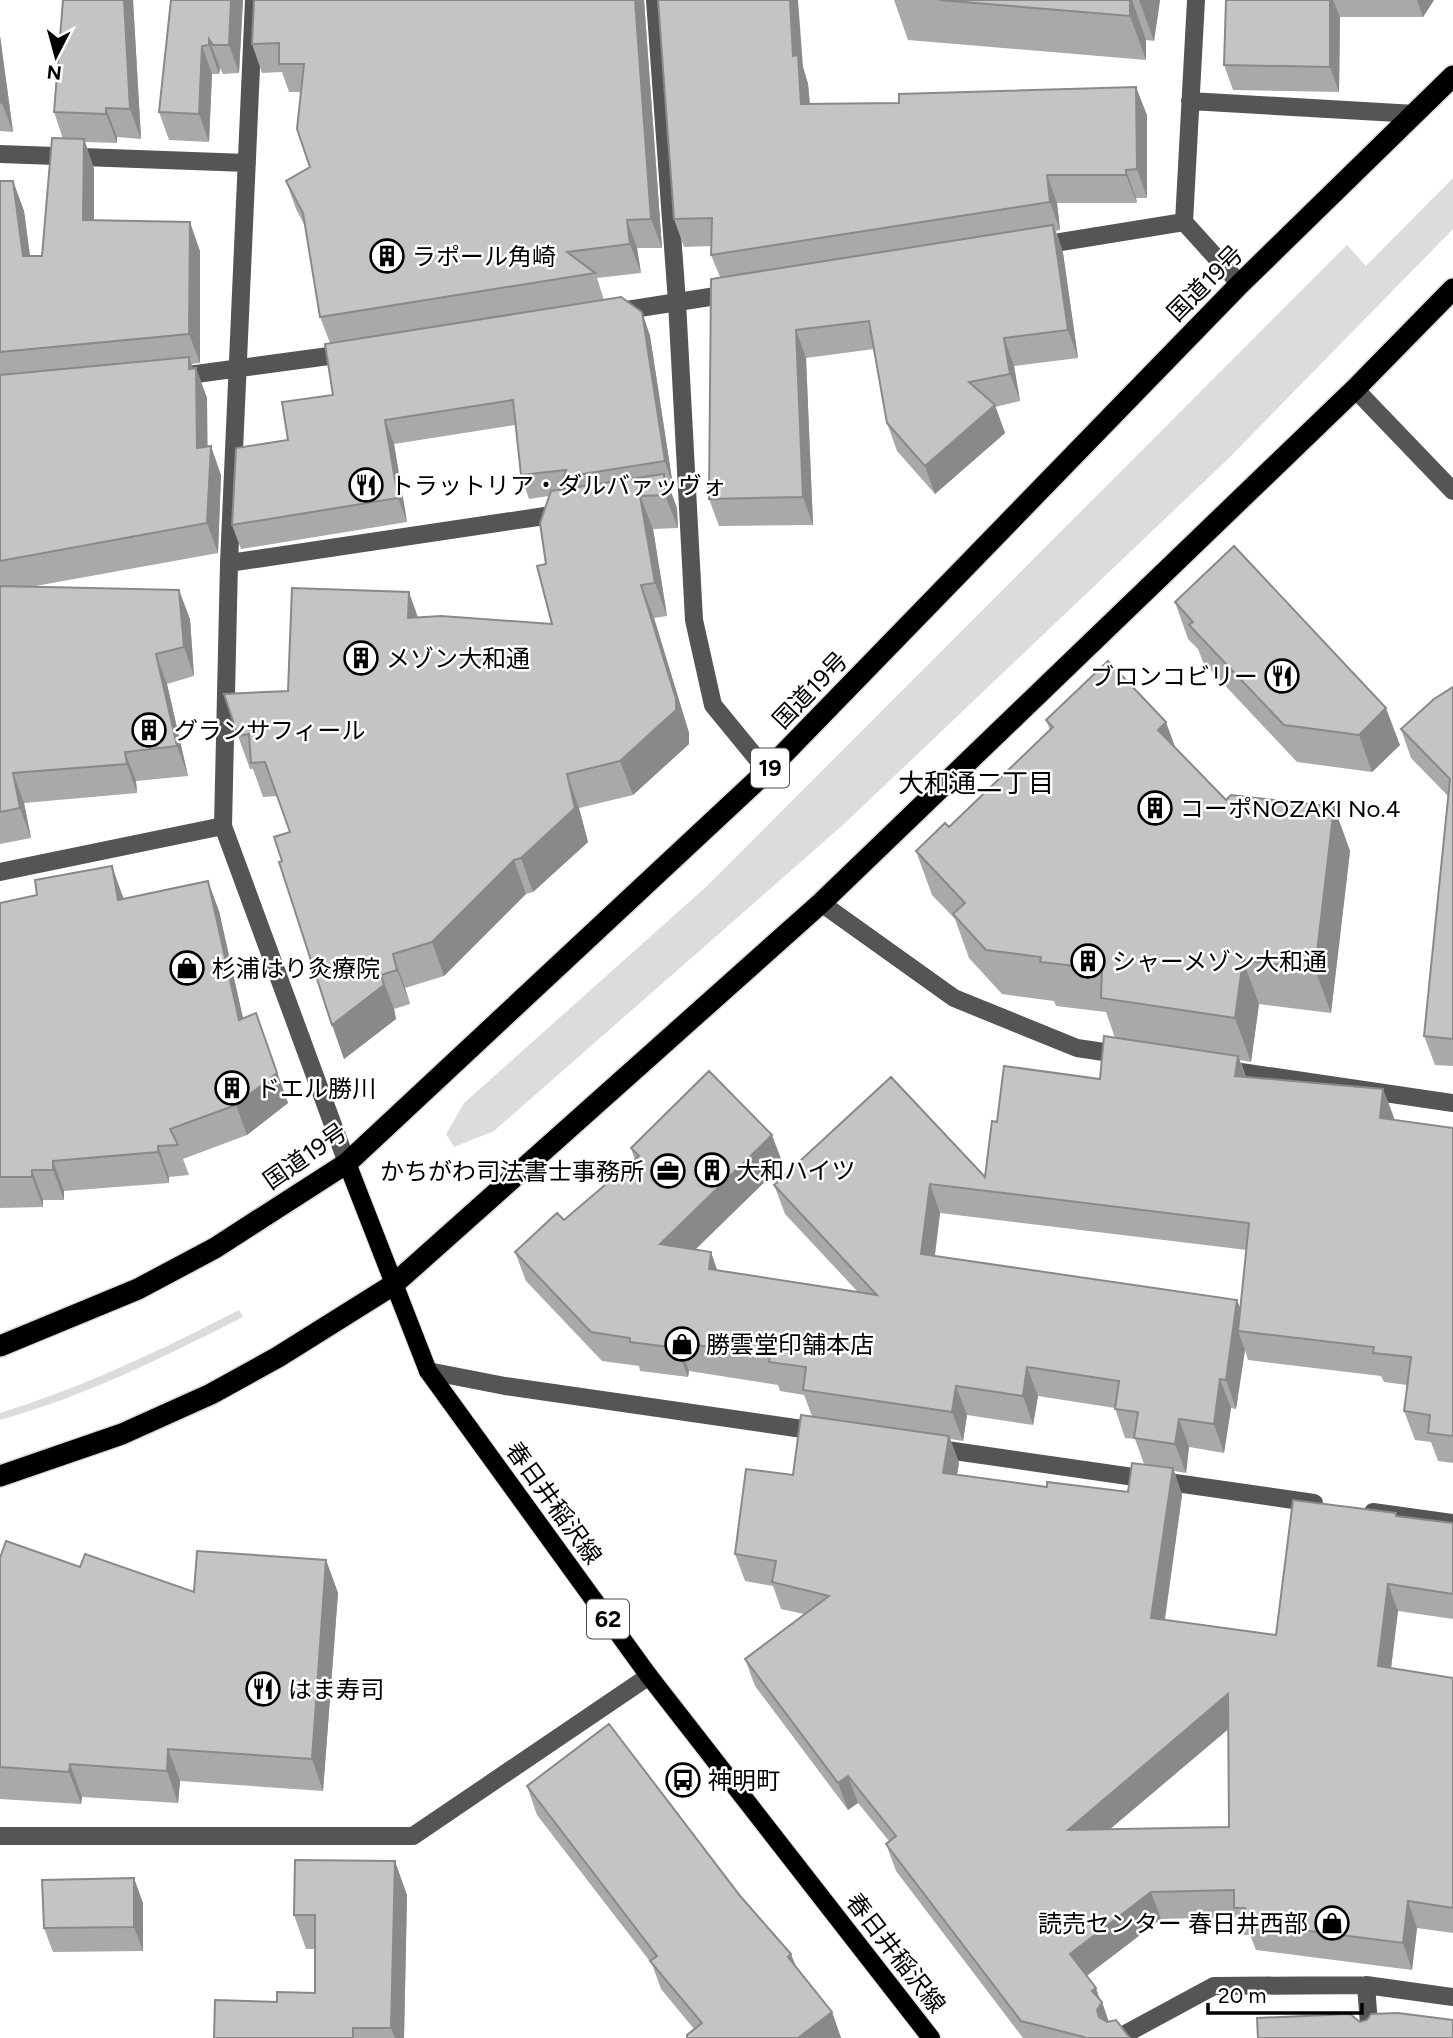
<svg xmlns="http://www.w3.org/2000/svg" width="1453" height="2038" font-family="Figtree,'Noto Sans JP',sans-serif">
	<rect width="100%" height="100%" fill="#fff"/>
	<path fill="#dcdcdc" d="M1453 178V229L1229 458 844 824 494 1131 454 1147 446 1134 464 1103 707 886 1347 245 1366 266Z
		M239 1310 243 1317C164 1357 86 1396 0 1420V1413C84 1387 161 1350 239 1310Z"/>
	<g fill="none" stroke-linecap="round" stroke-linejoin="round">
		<defs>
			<path id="major" d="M347 1163 428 1371 649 1676 931 2038"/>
			<path id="highway" d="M0 1346 138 1289 215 1248 347 1163 767 771 1240 284 1453 76
				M0 1476 122 1434 211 1394 278 1357 393 1285 821 903 1355 389 1453 289"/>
		</defs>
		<use href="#major" stroke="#dbdbdb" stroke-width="20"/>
		<use href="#highway" stroke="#dbdbdb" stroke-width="24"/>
		<path stroke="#555" stroke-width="18" d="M254 0 229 563 223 826 347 1163
			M655 0 677 302 694 620 713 705 767 771
			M1196 0 1184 222 1240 284
			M1190 101 1415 114
			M0 154 247 163
			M1036 246 1184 222
			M614 312 735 293
			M174 377 351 353
			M1355 389 1453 491
			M229 563 565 513
			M0 872 223 826
			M821 903 954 998 1077 1048 1124 1055
			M1221 1069 1453 1103
			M428 1371 505 1386 823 1432
			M933 1448 1314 1503
			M1373 1512 1453 1523
			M0 1836H413L649 1676
			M1366 1985 1370 2038
			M1118 2038 1214 1986 1366 1985 1453 1997"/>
		<use href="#major" stroke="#000" stroke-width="18"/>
		<use href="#highway" stroke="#000" stroke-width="21"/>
	</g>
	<path fill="#a9a9a9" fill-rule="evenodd" d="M133 0 141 139 117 137V143L85 142 94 169V220L200 251V363L191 364 193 369 196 368 207 398V446L221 475 218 553 30 587 190 619 194 676 167 684 188 776 136 781 137 793 24 803 31 838 0 844V181H13L24 211 30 256H42L63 139 54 112Z
		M171 0H243L239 73 223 74 220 68 219 74H212L209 142 169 140 159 112Z
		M644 0 662 248H637L641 273 597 278 604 300 642 312 650 336 673 486H669L677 508 678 528 653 529 667 616 654 618 689 733V744L633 795 579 808 588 842 533 892 526 894 444 976 405 988 410 1004 394 1009 396 1019 344 1059 282 861 290 832 277 796 263 797 253 769H250L238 736 288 691 418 617 552 624 546 564 549 496 529 499 521 475 515 425 394 444 407 522 241 549 232 525 288 440 333 395 330 343 320 317 305 226 296 209 286 181 310 167 301 92H289L282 72 262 73 252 44Z
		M894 0H1160L1154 41 1146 40V60L908 40Z
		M1226 0H1434L1423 17H1340L1339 92 1233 90 1224 65Z
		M0 36 13 132 0 131Z
		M803 67 808 84 810 104 1147 115V198H1136L1137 203H1057L1060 230 1056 231 1063 253 1078 358 1014 366 1020 401 995 407 1005 433 935 494 897 451 887 423 874 349 806 358 813 525 719 526 709 499 720 277 711 255 712 246 684 247 674 219Z
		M1175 602 1400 745 1372 772 1297 762 1203 662 1198 649 1188 639Z
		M1453 687V1066L1435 1065 1424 1036 1448 796 1411 758 1401 729Z
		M1046 720 1175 748 1226 800 1334 807 1350 851 1331 1013 1259 1004 1251 1062 1240 1060 1246 1077 1383 1089 1394 1118V1120L1453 1128V1463L1438 1461 1431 1442 1415 1440 1404 1411 1407 1385 1384 1382 1381 1376 1248 1360 1245 1350 1236 1409 1231 1408 1224 1453 1189 1447 1186 1473 1174 1471 1182 1495 1165 1620 1276 1635 1398 1517 1453 1523V1619L1398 1611 1391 1668 1453 1678V1933L1417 1928 1412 1970 1256 1950 1250 1935H1244L1238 1917 1161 1919 1086 1976 1102 2002 1109 2022 1130 2038H1023L896 1871 886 1844 889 1841 858 1803 848 1810 755 1686 745 1659 804 1614 781 1609 773 1586 745 1581 735 1554 793 1475 812 1416 804 1395 780 1391 778 1385 689 1371 688 1377 640 1371 639 1366 602 1361 526 1281 515 1252 564 1220 635 1160 631 1148 783 1164 695 1250 717 1270 858 1292 785 1214 774 1185 985 1177 997 1122 1100 1079 1115 1038 1106 1012 1056 1006 1054 1001 1002 994 969 958 955 919 932 895 916 851 949 827 1050 730ZM940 1213 1247 1250 1240 1308 1237 1300 935 1256ZM1038 1396 1115 1408 1125 1438 1135 1439 1144 1464 1128 1492 1047 1487 957 1474 959 1463 950 1439 963 1441 967 1415 1033 1425ZM1228 1729 1229 1827 1110 1829Z
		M0 903 219 911 243 1018 267 1044 288 1103 247 1135 183 1159 189 1175 169 1177V1183L64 1191V1200H43V1207L0 1208Z
		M0 1558 80 1567 194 1592 326 1560 338 1593 323 1791 180 1781 178 1803 82 1797 81 1804 0 1799Z
		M527 1786 741 1897 832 2012 841 2038H687L694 2029 661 1989 652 1964 537 1815Z
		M407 1895 404 2038H214L277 2002 315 1993V1949H306L294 1915Z
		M143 1903V1951L53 1952 44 1928Z"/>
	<path fill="#898989" d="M124 0H133L141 139 130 109Z
		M231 0H243L239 73 229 45Z
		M635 0H644L662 248 651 219Z
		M790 0H798L803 67 808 84 812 132 801 104 793 56Z
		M1130 0H1132L1146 40V60L1130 16Z
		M1139 0H1160L1154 41Z
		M1330 0H1333L1340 17 1339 92 1330 67Z
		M1417 0H1434L1423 17Z
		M0 36 13 132 2 103 0 85Z
		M209 39 220 68 219 74 209 45Z
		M202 46 212 74 209 142 199 114Z
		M1136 87 1147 115V198L1137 169Z
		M106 108 117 137V143L106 114Z
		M84 139 94 169V249L83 220Z
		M1126 170 1136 198 1137 203 1126 175Z
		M1047 175 1057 203 1060 230 1050 202Z
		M13 181 24 211 34 286 23 256Z
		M627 220 637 248 641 273 630 244Z
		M190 222 200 251V363L189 334Z
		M1053 225 1063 253 1078 358 1068 330Z
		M642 312 650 336 673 486 665 461Z
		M796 330 806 358 813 525 803 497Z
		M1004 338 1014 366 1020 401 1010 374Z
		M189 357 196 377V368L207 398 208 477 197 448 189 369Z
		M995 405 1005 433 935 494 925 466Z
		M385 420 394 444 407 522 398 498Z
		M211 446 221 475 218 553 207 523Z
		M664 474 677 508 678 528 665 495Z
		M640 496 653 529 667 616 655 583Z
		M641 585 654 618 689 733V744L633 795 620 761Z
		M179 590 190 619 194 676 184 647Z
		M409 592 421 626 408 618Z
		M156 654 167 684 188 776 177 746Z
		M1386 708 1400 745 1372 772 1359 735Z
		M1166 722 1182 766 1158 730Z
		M125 752 136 781 137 793 127 764Z
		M13 773 24 803 31 838 20 808Z
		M567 774 579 808 588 842 533 892 521 858Z
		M1334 807 1350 851 1331 1013 1315 969Z
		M514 860 526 894 444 976 432 942Z
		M112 866 123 897 129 930 118 900Z
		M208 881 219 911 250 1050 239 1020Z
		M393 954 405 988 410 1004 397 970Z
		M1243 960 1259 1004 1251 1062 1235 1018Z
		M381 975 394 1009 396 1019 344 1059 332 1025Z
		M256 1013 288 1103 247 1135 236 1105Z
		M1238 1056 1248 1085 1235 1076Z
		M1383 1089 1394 1118 1390 1147 1380 1118Z
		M772 1135 783 1164 671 1273 660 1244Z
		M158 1146 169 1177V1183L158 1152Z
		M53 1161 64 1191V1200L53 1170Z
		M32 1170 43 1200V1207L32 1177Z
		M930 1184 940 1213 931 1283 921 1254Z
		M711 1252 721 1281 709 1269Z
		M1237 1300 1248 1329 1238 1331 1245 1350 1236 1409 1226 1380Z
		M678 1342 689 1371 688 1377 677 1348Z
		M1027 1367 1038 1396 1033 1425 1023 1396Z
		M1220 1379 1231 1408 1224 1453 1214 1424Z
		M956 1386 967 1415 963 1441 952 1412Z
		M1179 1419 1189 1447 1186 1473 1175 1444Z
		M949 1436 959 1463 953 1500 943 1473Z
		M1173 1468 1182 1495 1161 1645 1151 1618Z
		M326 1560 338 1593 323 1791 312 1759Z
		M1388 1584 1398 1611 1388 1693 1378 1666Z
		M1228 1694 1238 1721 1077 1857 1068 1830Z
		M168 1749 180 1781 178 1803 167 1771Z
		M70 1764 82 1797 81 1804 69 1772Z
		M848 1776 858 1803 848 1810 838 1783Z
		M395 1861 407 1895 404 2038H395L391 2028Z
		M134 1878 143 1903V1951L134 1927Z
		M1151 1892 1161 1919 1080 1981 1070 1954Z
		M1408 1901 1417 1928 1412 1970 1403 1943Z
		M791 1954 802 1982 788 1957Z
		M1096 1988 1101 2003 1102 2002 1111 2029 1099 2017 1092 1991Z
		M832 2012 841 2038H798Z"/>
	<path fill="#c4c4c4" stroke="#898989" stroke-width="2" fill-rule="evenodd" d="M63 0H124L130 109 106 108V114L54 112Z
		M171 0H231L229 45H213L209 39V45L202 46 199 114 159 112Z
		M254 0H635L651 219 627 220 630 244 567 252 595 273 320 317 303 213 286 181 310 167 297 129 304 64H279V43L252 44Z
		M658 0H790L793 56 798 55 801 104 899 103V94L1136 87 1137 169 1126 170V175H1047L1050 202 711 255 712 218 674 219Z
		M939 0H1130V16Z
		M1226 0H1330V67L1224 65Z
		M0 85 2 103 0 102Z
		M52 138 84 139 83 220 190 222 189 334 0 352V181H13L23 256H42Z
		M1053 225 1068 330 1004 338 1010 374 969 382 995 405 925 466 887 423 869 321 796 330 803 497 709 499 711 279Z
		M621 297 642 312 665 461 564 477 566 470 521 475 513 400 385 420 398 498 232 525 236 448 288 440 282 402 333 395 325 344Z
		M189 357V369L196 368 197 448 211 446 207 523 0 561V375Z
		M664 474 665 495 640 496 655 583 641 585 676 699V710L620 761 567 774 575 808 521 858 514 860 432 942 393 954 397 970 381 975 384 985 332 1025 279 862 282 861 274 837 290 832 265 762 251 763 249 734 238 736 224 694 288 691 292 588 409 592 408 618 441 616 552 624 537 566 546 564 540 523 551 491Z
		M1234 546 1386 708 1359 735 1284 725 1189 625 1193 622 1175 602Z
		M0 586 179 590 184 647 156 654 177 746 125 752 127 764 13 773 20 808 0 812Z
		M1108 661 1166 722 1158 730 1226 800 1231 795 1334 807 1315 969 1243 960 1235 1018 1101 998 1102 969 1040 962 1041 957 986 950 953 914 965 903 916 851 945 823 949 827 1053 727 1046 720Z
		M1453 687V1039L1424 1036 1450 779 1401 729 1434 699Z
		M112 866 118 900 208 881 239 1020 256 1013 277 1073 236 1105 170 1129 178 1145 158 1146V1152L53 1161V1170H32V1177H0V903L37 895 35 880Z
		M1104 1036 1238 1056 1235 1076 1383 1089 1380 1118 1453 1128V1436L1428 1433 1430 1415 1404 1411 1411 1357 1373 1353 1374 1347 1238 1331 1249 1223 930 1184 921 1254 1237 1300 1226 1380 1220 1379 1214 1424 1179 1419 1175 1444 1134 1438 1138 1412 1115 1409 1119 1381 1027 1367 1023 1396 956 1386 952 1412 803 1390 806 1367 769 1362 770 1357 678 1342 677 1348 630 1342V1338L591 1332 515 1252 557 1213 564 1220 639 1156 631 1148 709 1071 772 1135 660 1244 711 1252 709 1269 877 1295 774 1185 891 1077 985 1177 992 1121 997 1122 1004 1066 1100 1079Z
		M801 1415 949 1436 943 1473 1047 1487V1482L1128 1492 1132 1463 1173 1468 1151 1618 1276 1635 1293 1500 1396 1513V1516L1453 1523V1594L1388 1584 1378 1666 1453 1678V1908L1408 1901 1403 1943 1246 1923 1245 1908H1234V1890L1151 1892 1070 1954 1096 1988 1092 1991 1102 2002 1097 2010 1099 2017 1107 2022 1116 2020 1130 2038H1084V2037L1021 2021 886 1844 896 1836 848 1776 838 1783 745 1659 829 1596 772 1582 776 1561 735 1554 746 1469 793 1475ZM1228 1694 1229 1827 1068 1830Z
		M6 1541 80 1567 85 1554 194 1592 197 1551 326 1560 312 1759 168 1749 167 1771 70 1764 69 1772 0 1767V1558Z
		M609 1724 741 1897 791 1954 788 1957 832 2012 798 2038H687V2035L702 2023 650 1961 657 1956 527 1786Z
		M295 1860 395 1861 391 2028H353V2038H214L215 2000 277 2002V1992L315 1993V1915H294Z
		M134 1878V1927L44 1928 42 1880Z
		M1398 2013 1453 2020V2038H1258L1257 2018 1350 2014 1360 2022 1367 2020 1371 2014Z"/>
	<defs>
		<symbol id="building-ring" viewBox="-11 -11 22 22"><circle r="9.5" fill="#fff" stroke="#000" stroke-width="1.5"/><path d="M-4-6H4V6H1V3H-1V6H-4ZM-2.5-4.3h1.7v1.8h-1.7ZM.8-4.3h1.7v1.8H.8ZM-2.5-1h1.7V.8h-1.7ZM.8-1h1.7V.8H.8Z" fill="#000"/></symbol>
		<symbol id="restaurant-ring" viewBox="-11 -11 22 22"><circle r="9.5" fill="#fff" stroke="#000" stroke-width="1.5"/><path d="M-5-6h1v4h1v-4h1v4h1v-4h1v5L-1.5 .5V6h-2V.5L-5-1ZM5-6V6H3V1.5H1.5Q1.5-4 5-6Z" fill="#000"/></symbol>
		<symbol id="shop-ring" viewBox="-11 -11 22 22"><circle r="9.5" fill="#fff" stroke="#000" stroke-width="1.5"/><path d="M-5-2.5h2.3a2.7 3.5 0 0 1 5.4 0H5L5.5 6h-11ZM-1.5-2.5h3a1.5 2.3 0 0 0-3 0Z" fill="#000"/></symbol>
		<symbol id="office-ring" viewBox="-11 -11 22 22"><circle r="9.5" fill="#fff" stroke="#000" stroke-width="1.5"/><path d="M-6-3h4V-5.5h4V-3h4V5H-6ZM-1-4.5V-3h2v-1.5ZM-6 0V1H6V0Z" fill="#000"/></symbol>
		<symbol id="bus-ring" viewBox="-11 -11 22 22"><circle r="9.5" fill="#fff" stroke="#000" stroke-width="1.5"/><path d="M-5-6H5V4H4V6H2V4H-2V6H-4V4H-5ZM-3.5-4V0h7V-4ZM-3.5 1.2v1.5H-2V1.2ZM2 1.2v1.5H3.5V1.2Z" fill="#000"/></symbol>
	</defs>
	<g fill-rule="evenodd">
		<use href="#building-ring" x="368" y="237" width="38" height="38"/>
		<use href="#restaurant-ring" x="347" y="466" width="38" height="38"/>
		<use href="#building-ring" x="342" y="639" width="38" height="38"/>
		<use href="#restaurant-ring" x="1263" y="657" width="38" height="38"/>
		<use href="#building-ring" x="130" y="711" width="38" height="38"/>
		<use href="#building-ring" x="1136" y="789" width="38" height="38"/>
		<use href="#building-ring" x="1069" y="942" width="38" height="38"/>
		<use href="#shop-ring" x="168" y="949" width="38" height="38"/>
		<use href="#building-ring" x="213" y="1069" width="38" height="38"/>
		<use href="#building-ring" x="693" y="1151" width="38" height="38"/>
		<use href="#office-ring" x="649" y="1152" width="38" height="38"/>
		<use href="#shop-ring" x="663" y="1325" width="38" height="38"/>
		<use href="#restaurant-ring" x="244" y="1670" width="38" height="38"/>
		<use href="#bus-ring" x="664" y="1761" width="38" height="38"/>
		<use href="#shop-ring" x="1313" y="1904" width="38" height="38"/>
	</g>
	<g text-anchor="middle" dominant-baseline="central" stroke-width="5" stroke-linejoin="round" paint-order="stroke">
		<g fill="#fff" stroke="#4c4c4c" stroke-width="2">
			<rect x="751" y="748.5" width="38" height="39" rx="5"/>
			<rect x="587" y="1599.5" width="42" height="39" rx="5"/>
		</g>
		<g font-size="23" font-weight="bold" fill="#000">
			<text x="770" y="768">19</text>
			<text x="608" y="1619">62</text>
		</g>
		<g font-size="24" fill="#000" stroke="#fff" text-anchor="start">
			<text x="412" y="256">ラポール角崎</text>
			<text x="390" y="485">トラットリア・ダルバァッヴォ</text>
			<text x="386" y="658">メゾン大和通</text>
			<text x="1258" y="676" text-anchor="end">ブロンコビリー</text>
			<text x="174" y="730">グランサフィール</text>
			<text x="1180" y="808">コーポNOZAKI No.4</text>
			<text x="1112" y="961">シャーメゾン大和通</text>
			<text x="212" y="968">杉浦はり灸療院</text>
			<text x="256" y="1088">ドエル勝川</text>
			<text x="736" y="1170">大和ハイツ</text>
			<text x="644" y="1171" text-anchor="end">かちがわ司法書士事務所</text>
			<text x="706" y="1344">勝雲堂印舗本店</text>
			<text x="288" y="1689">はま寿司</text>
			<text x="708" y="1780">神明町</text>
			<text x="1308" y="1923" text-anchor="end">読売センター 春日井西部</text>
		</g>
		<g font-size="24" fill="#000" stroke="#fff">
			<text transform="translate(1205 283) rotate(-45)">国道19号</text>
			<text transform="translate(810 690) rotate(-46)">国道19号</text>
			<text transform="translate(305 1156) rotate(-35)">国道19号</text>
			<text transform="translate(554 1503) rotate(54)">春日井稲沢線</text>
			<text transform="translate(896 1953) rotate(52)">春日井稲沢線</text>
		</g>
		<g font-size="26" fill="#000" stroke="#fff">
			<text x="976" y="783">大和通二丁目</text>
		</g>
	</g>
	<g transform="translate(56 56) rotate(186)" stroke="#ffffff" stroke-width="5" paint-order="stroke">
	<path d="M0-5L12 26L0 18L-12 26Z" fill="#000000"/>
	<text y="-10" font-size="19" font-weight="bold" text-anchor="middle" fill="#000000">N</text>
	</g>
	<path d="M1208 2003v10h154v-10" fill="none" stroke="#000000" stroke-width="3.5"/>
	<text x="1218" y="2003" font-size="21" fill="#000000" stroke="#ffffff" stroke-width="5" paint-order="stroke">20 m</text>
</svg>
